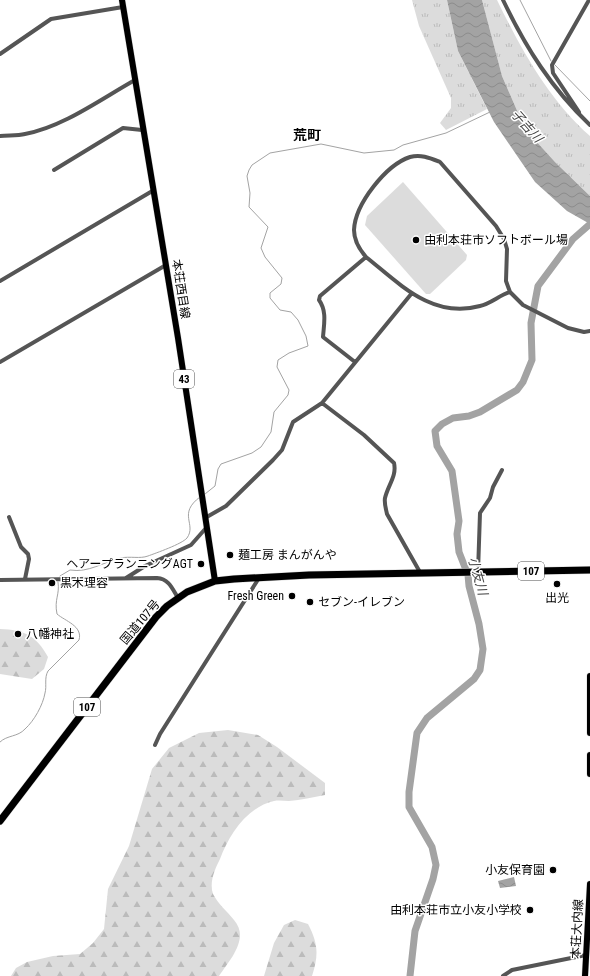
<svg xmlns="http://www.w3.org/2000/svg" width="590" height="976" font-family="'Roboto Condensed','Noto Sans JP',sans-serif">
	<defs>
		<pattern id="grass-tufts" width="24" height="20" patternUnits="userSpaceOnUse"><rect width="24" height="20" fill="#dcdcdc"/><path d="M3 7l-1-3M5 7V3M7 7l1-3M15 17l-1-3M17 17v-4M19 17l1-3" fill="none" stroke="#bbb"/></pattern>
		<pattern id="forest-firs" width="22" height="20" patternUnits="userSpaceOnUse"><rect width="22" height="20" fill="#dcdcdc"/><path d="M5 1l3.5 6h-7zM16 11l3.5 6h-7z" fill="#bbb"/></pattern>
		<pattern id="water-waves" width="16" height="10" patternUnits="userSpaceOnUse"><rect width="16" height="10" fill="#a3a3a3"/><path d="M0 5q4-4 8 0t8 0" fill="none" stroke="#8b8b8b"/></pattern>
	</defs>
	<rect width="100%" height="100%" fill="#fff"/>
	<path fill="url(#grass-tufts)" d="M412 0H447L458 51 487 109 446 130 440 123 451 108V98L419 26Z
		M482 0H497C521 49 549 100 590 136V196L555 162 525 129 502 76Z"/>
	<path fill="url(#forest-firs)" d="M0 629C24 630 36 635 48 657L44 669 32 679 0 674Z
		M228 730 258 735 277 747 325 783V795C313 797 301 800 289 801 284 801 279 800 274 801 247 807 229 835 220 859 215 869 209 882 213 894 218 904 227 911 234 920 250 938 230 960 219 976H11L16 968 27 962 53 956 80 954 93 943 104 929 108 889 129 846 152 769 169 748 199 733Z
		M295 920 308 924C318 943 319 955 312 976H264L274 943 284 925Z"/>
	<path fill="#dcdcdc" d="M403 182 467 255 466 260 430 294H426L365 225 367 216Z"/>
	<path fill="url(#water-waves)" d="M447 0H482L502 76 525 129 555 162 590 196V224L567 211 535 182 494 122 458 51Z
		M514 877 516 886 500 888 498 881Z"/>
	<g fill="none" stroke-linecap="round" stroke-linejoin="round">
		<path stroke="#a3a3a3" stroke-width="1" d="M520 0 551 61
			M555 65 590 101
			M205 494 215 486 218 469 221 464 252 453 261 447 271 432 274 412 288 395 289 390 277 367 278 360 289 353 308 346 306 336 298 320 291 312 280 310 270 298V293L281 284 282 278 265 257 261 248 268 227 249 207 250 193 247 176 249 170 252 165 270 153 321 144 364 153 394 150 403 145 446 133 490 112
			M60 576 70 570C89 573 103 562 121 558 130 556 140 559 148 556 156 553 182 544 187 538 197 524 177 514 200 497
			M0 742C7 735 18 737 25 729 34 721 43 705 45 693 47 686 44 678 48 671L79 640C83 626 65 621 57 614 54 599 60 595 58 582"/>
		<path stroke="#a3a3a3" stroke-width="7" d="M410 976 415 931 433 879 436 865 432 847 409 807V792L417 733 427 718 474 679 480 670 483 649 479 624 469 586 468 575 459 552 457 534 459 521 452 471 437 446 435 431 442 424 453 418 469 416 480 412 517 390 523 382 532 360 531 323 538 286 573 239 590 224"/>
		<defs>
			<path id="primary" d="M122 0 178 338 215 581
				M590 676V733
				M590 755V774
				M585 976 590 884"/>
			<path id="highway" d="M0 821 156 617 167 606 187 592 215 581 234 579 309 575 590 570"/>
		</defs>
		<use href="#primary" stroke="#dbdbdb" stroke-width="7"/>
		<use href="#highway" stroke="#dbdbdb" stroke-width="8"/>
		<path stroke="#555" stroke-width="4" d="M503 0C526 48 552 89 590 125
			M0 54 51 19 123 7
			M579 112 553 73 552 65 589 0
			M0 136C8 135 17 136 25 134 63 127 101 99 135 80
			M54 170 123 128 142 130
			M0 281 154 190
			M510 292C500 295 490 304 480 306 432 319 400 284 366 257 359 249 354 241 354 230 355 204 386 165 410 157 421 154 430 158 440 162L496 226 504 239 507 249 506 281 510 292 523 305 568 328 584 332 590 331
			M0 362 166 265
			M355 362 323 337C324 324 327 311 319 300L320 296 366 257
			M322 403 364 435 394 463C397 476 388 485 385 498 384 503 386 509 387 514L421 574
			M9 517 21 547 28 554 29 559 25 579
			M205 518 226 506 273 460 282 450 293 422 322 403 412 293
			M478 572 480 513 490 498 493 487 502 470
			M126 578 145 566 191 545 206 528
			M0 580 157 578C169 579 172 588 178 598
			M155 745 160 734 259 578
			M503 976 512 970 586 955"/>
		<use href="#primary" stroke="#000" stroke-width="6"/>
		<use href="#highway" stroke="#000" stroke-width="7"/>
	</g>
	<g fill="#000" stroke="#fff" stroke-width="1.5">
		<circle cx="416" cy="240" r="4"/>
		<circle cx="230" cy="555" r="4"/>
		<circle cx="201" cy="564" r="4"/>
		<circle cx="52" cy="583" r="4"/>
		<circle cx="557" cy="584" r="4"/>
		<circle cx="292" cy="596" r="4"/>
		<circle cx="310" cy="602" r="4"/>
		<circle cx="18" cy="634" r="4"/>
		<circle cx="553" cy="870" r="4"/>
		<circle cx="530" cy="910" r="4"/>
	</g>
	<g text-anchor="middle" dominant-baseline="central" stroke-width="3" stroke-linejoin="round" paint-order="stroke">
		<g fill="#fff" stroke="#4c4c4c" stroke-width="1">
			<rect x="174" y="370" width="20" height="18" rx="3"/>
			<rect x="518" y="562" width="26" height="18" rx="3"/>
			<rect x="74" y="698" width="26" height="18" rx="3"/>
		</g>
		<g font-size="11" font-weight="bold" fill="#000">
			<text x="184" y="379">43</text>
			<text x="531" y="571">107</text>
			<text x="87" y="707">107</text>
		</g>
		<g font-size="12" fill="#000" stroke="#fff" text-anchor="start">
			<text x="424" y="240">由利本荘市ソフトボール場</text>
			<text x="238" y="555">麺工房 まんがんや</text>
			<text x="193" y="564" text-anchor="end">ヘアープランニングAGT</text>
			<text x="60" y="583">黒木理容</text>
			<text x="284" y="596" text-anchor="end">Fresh Green</text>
			<text x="557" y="598" text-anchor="middle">出光</text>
			<text x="318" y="602">セブン-イレブン</text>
			<text x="26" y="634">八幡神社</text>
			<text x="545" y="870" text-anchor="end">小友保育園</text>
			<text x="522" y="910" text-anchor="end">由利本荘市立小友小学校</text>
		</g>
		<g font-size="12" fill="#000" stroke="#fff">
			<text transform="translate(181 289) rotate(81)">本荘西目線</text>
			<text transform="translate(140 622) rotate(-50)">国道107号</text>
			<text transform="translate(577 929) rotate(-87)">本荘大内線</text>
		</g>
		<g font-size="13" font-style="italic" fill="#444" stroke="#fff">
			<text transform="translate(527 126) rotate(48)">子吉川</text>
			<text transform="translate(478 576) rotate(74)">小友川</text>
		</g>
		<g font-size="14" font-weight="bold" fill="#000" stroke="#fff">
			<text x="307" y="135">荒町</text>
		</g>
	</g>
</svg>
